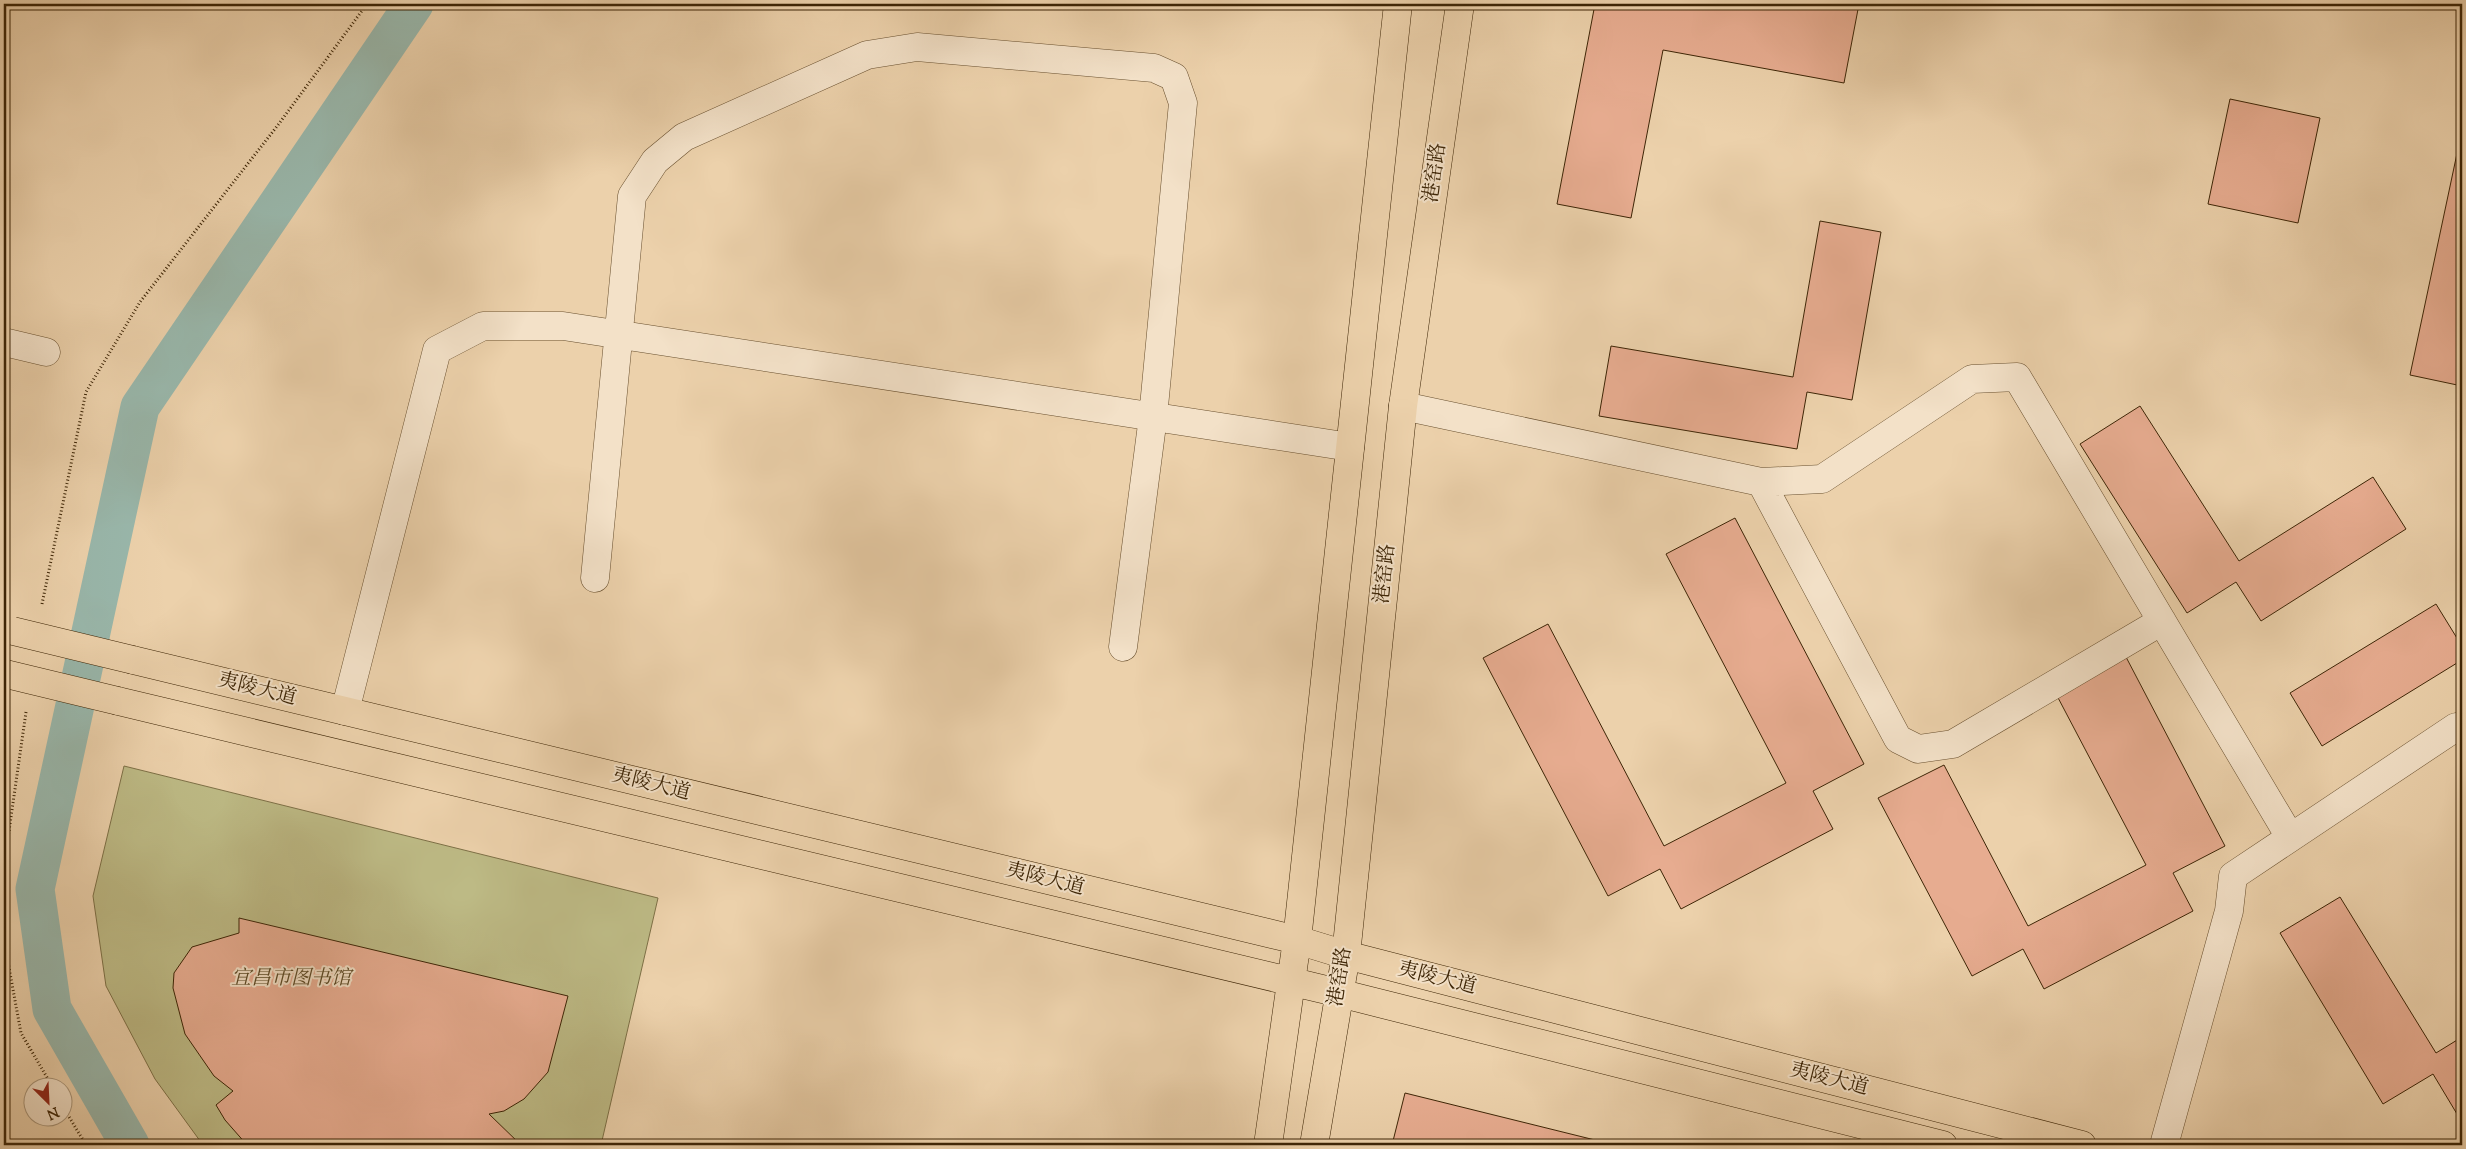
<svg xmlns="http://www.w3.org/2000/svg" width="2466" height="1149" font-family="'Sorts Mill Goudy','Noto Serif SC',serif">
	<rect width="100%" height="100%" fill="#ecd1ab"/>
	<filter id="stains"><feTurbulence type="fractalNoise" baseFrequency=".004" numOctaves="4"/><feColorMatrix values="0 0 0 0 .2 0 0 0 0 .09 0 0 0 0 .02 0 0 0 .5 -.17"/></filter>
	<radialGradient id="worn" r=".72"><stop offset=".6" stop-color="#630" stop-opacity="0"/><stop offset="1" stop-color="#630" stop-opacity=".3"/></radialGradient>
	<path fill="#bdba85" stroke="#7d7046" d="M124 766 658 898 601 1145H203L155 1079 106 986 93 896Z"/>
	<g fill="none" stroke-linecap="round" stroke-linejoin="round">
		<path stroke="#99b7ab" stroke-width="39" d="M130 1145 52 1009 35 889 140 407 414 4"/>
	</g>
	<path fill="#e7ac90" stroke="#3d2506" d="M1595 4H1859L1844 83 1663 50 1631 218 1557 204Z
		M2230 99 2320 118 2298 223 2208 204Z
		M2459 144 2462 145V386L2410 375Z
		M1820 221 1881 232 1852 400 1807 392 1797 449 1599 416 1611 346 1793 377Z
		M2140 406 2239 561 2373 477 2406 529 2261 621 2236 582 2187 613 2080 444Z
		M1735 518 1864 764 1813 791 1833 829 1681 909 1660 869 1608 896 1483 658 1548 624 1664 846 1786 783 1666 554Z
		M2436 604 2460 643 2462 641V672L2457 663 2322 746 2290 693Z
		M2126 657 2225 846 2173 873 2193 911 2044 989 2023 949 1972 976 1878 798 1944 765 2028 926 2146 865 2055 692Z
		M2340 897 2436 1053 2462 1037V1110L2457 1114 2433 1074 2383 1104 2280 933Z
		M239 918 568 996 548 1072 524 1099 504 1111 489 1114 521 1145H247L225 1120 216 1105 233 1091 214 1076 185 1034 173 988 174 973 192 947 239 933Z
		M1405 1093 1603 1142 1602 1145H1392Z"/>
	<g fill="none" stroke-linecap="round" stroke-linejoin="round">
		<defs>
			<path id="minor" d="M4 342 46 352
				M1403 406 1761 482 1822 479 1972 379 2017 377 2290 837
				M1761 482 1898 739 1918 749 1953 744 2162 621
				M595 578 632 196 655 161 684 137 867 55 917 47 1154 68 1174 77 1183 103 1153 417 1123 647
				M345 711 437 350 483 326H563L1350 447
				M2164 1145 2229 911 2233 876 2456 727 2462 729"/>
			<path id="major" d="M133 660 1297 940 1346 955 2082 1145
				M118 701 1339 993 1943 1145
				M1268 1145 1297 940 1398 4
				M1314 1145 1346 955 1403 406 1460 4"/>
		</defs>
		<use href="#minor" stroke="#69502f" stroke-width="29"/>
		<use href="#major" stroke="#3d2506" stroke-width="29"/>
		<path stroke="#3d2506" stroke-width="3" stroke-dasharray="1 2.5" stroke-linecap="butt" d="M42 604 86 392 140 302 278 125 367 4
			M26 712 8 838 5 946 21 1033 52 1086
			M62 1105 86 1145"/>
		<use href="#minor" stroke="#f3e1c8" stroke-width="28"/>
		<use href="#major" stroke="#ecd1ab" stroke-width="28"/>
		<defs>
			<path id="major-bridge" d="M13 631 133 660
				M6 674 118 701"/>
		</defs>
		<use href="#major-bridge" stroke="#3d2506" stroke-width="29" stroke-linecap="butt"/>
		<use href="#major-bridge" stroke="#ecd1ab" stroke-width="28"/>
	</g>
	<g text-anchor="middle" dominant-baseline="central" stroke-width="4" stroke-linejoin="round" paint-order="stroke">
		<g font-size="20" fill="#3d2506" stroke="#f3e1c8">
			<text transform="translate(1436 173) rotate(-82)">港窑路</text>
			<text transform="translate(1386 574) rotate(-84)">港窑路</text>
			<text transform="translate(257 690) rotate(14)">夷陵大道</text>
			<text transform="translate(651 785) rotate(14)">夷陵大道</text>
			<text transform="translate(1045 880) rotate(14)">夷陵大道</text>
			<text transform="translate(1341 977) rotate(-81)">港窑路</text>
			<text transform="translate(1437 979) rotate(14)">夷陵大道</text>
			<text transform="translate(1829 1080) rotate(14)">夷陵大道</text>
		</g>
		<g font-size="20" font-style="italic" fill="#5d4a26" stroke="#f3e1c8">
			<text x="291" y="979">宜昌市图书馆</text>
		</g>
	</g>
	<rect width="2466" height="1149" fill="none" stroke="#ecd1ab" stroke-width="20"/>
	<rect x="5" y="5" width="2456" height="1139" fill="none" stroke="#3d2506" stroke-width="2.5"/>
	<rect x="10" y="10" width="2446" height="1129" fill="none" stroke="#3d2506"/>
	<g transform="translate(48 1102) rotate(156)"><circle r="24" fill="#f3e1c8" stroke="#aa967a"/>
	<path d="M0-4L9 19L0 12L-9 19Z" fill="#8f2418"/>
	<text y="-8" font-size="14" font-weight="bold" text-anchor="middle" fill="#3d2506">N</text>
	</g>
	<rect width="100%" height="100%" filter="url(#stains)"/>
	<rect width="100%" height="100%" fill="url(#worn)"/>
</svg>
